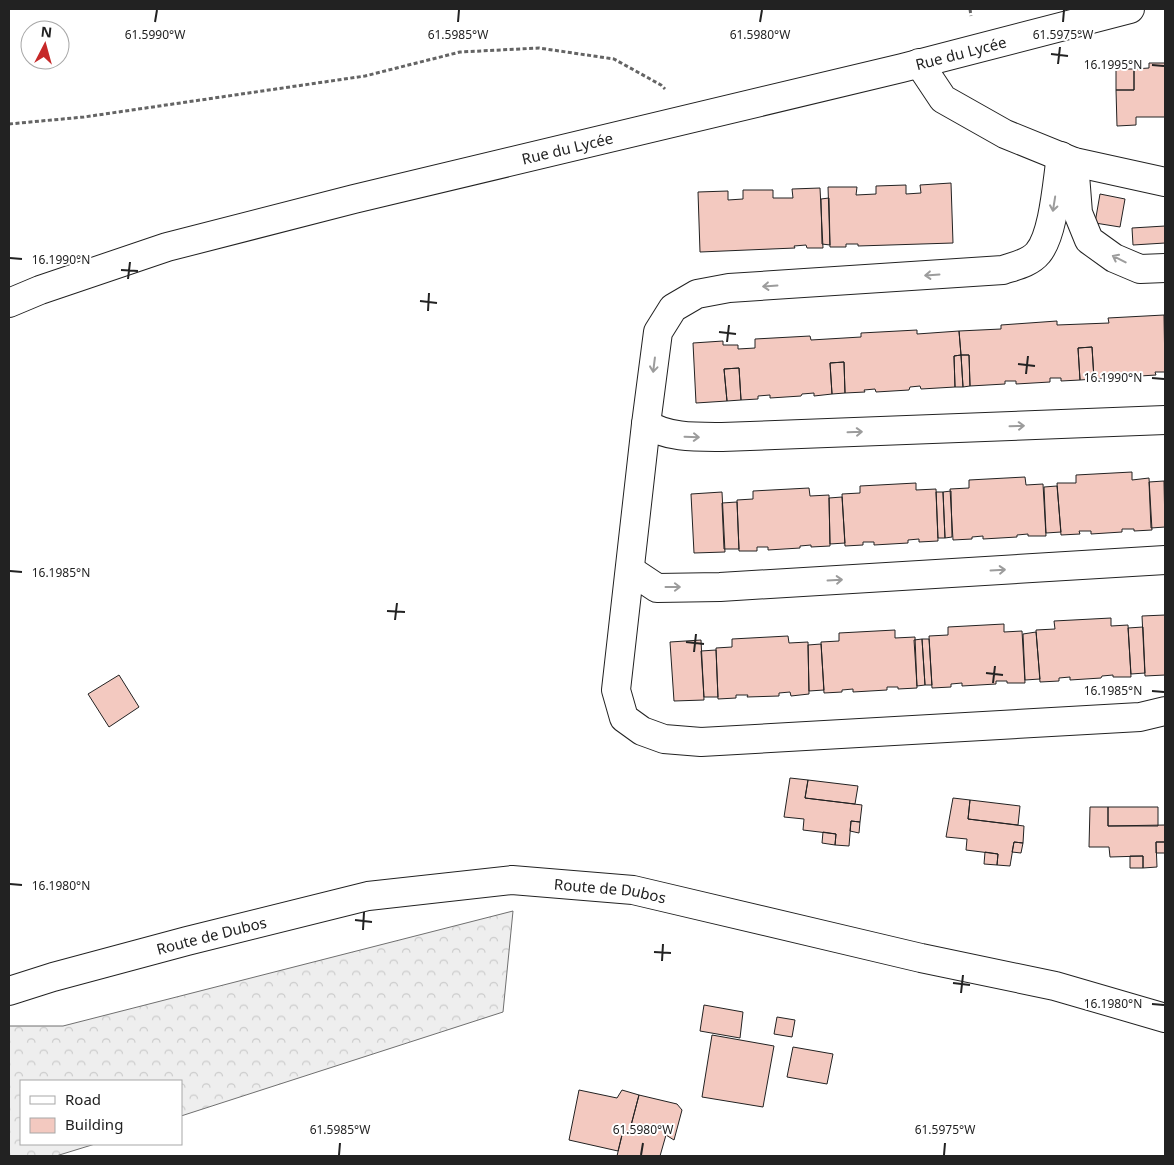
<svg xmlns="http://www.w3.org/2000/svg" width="1174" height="1165" font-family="'Noto Sans',sans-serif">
	<defs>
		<pattern id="forest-crowns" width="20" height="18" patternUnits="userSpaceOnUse" patternTransform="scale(1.25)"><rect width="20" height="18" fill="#eee"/><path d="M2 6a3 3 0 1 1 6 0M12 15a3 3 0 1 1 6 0" fill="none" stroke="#ccc"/></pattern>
	</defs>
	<rect width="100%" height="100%" fill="#fff"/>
	<path fill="url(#forest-crowns)" stroke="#6f6f6f" d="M513 911 503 1012 181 1116V1081H21V1144H95L56 1156H9V1026H63Z"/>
	<path fill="#f3c9c0" stroke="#222" d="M1149 63H1165V117H1136V125L1117 126 1116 90H1134V69L1149 68Z
		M1116 69H1134V90H1116Z
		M951 183 953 243 858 246V244H846V247H830L828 187H857L856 195 876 194V186L906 185V194L921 193 920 185Z
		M820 188 823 248H807L806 245 794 246 795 248 700 252 698 192 728 191V200L743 199V190H773V198H793L792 189Z
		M1100 194 1125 199 1120 227 1095 223Z
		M829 198 830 245 822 244 821 199Z
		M1165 226V243L1133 245 1132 228Z
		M1164 315 1165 372H1155L1156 375 1124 377V374L1112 375V378L1094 379 1092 347 1078 348 1080 380 1061 381V378H1050V382L1016 384V381H1005V384L970 386 969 355H961L959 331 1001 329V325L1057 321V325L1109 323 1108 318Z
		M917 330V334L959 331 961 355 954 356 955 387 921 389 920 386 910 387 909 390 876 392 875 389 864 390 865 392 845 393 844 362 830 363 832 394 814 396V393L802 394 801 396 770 398V395L758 396V399L741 400 739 368 724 369 727 401 696 403 693 343 723 341V345H738V349L755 348V339L810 336 811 340 861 337V333Z
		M1092 347 1094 379 1080 380 1078 348Z
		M961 355H969L970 386 963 387Z
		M961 355 963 387H955L954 356Z
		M844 362 845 393 832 394 830 363Z
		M739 368 741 400 727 401 724 369Z
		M1132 472V480L1149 478 1152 530 1134 531V529H1122V532L1091 534V531H1079L1080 534 1061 535 1057 483H1076V475Z
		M1025 477 1026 485 1043 484 1046 536H1028V534L1017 535V537L983 539V536L972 537V539L953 540 950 489 969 488V480Z
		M1164 481 1165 527 1151 528 1149 482Z
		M916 483V490L936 489 938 541 919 542V539L908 540V543L874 545V542H863V545L845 546 842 494 860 493V486Z
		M1057 486 1061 532 1046 533 1044 487Z
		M809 488 810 496 829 495 830 546 811 547V545L800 546V548L768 550V547H757V551H739L737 500 753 499V491Z
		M951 491 952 537 945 538 943 492Z
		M722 492 725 552 694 553 691 494Z
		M936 492H943L945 538H938Z
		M842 497 845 543 830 544 829 498Z
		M737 502 739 549H724L722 503Z
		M1165 615V675L1145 676 1142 616Z
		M1111 618V626L1128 625 1131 677H1113V675L1102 676 1101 678 1070 680V677L1059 678V681L1040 682 1036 630 1055 629 1054 621Z
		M1004 624V632L1022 631 1025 683H1007V681H996V684L962 686V683L951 684V687L932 688 929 636 948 635V627Z
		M1143 627 1145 673 1131 674 1128 628Z
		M895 630V638L915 637 917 688 898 689V687H887V690L853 692V689L842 690V692L824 693 821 642 839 641V633Z
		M1036 632 1040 679 1025 680 1023 634Z
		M788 636 789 643 808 642 809 694 791 696 790 692 779 693V696L747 697 748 695H736V698L718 699 716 648 732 647V639Z
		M922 639H929L932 685H925Z
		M922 639 925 685 917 686 914 640Z
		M701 640 704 700 674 701 670 642Z
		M821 644 824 690 809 691 808 645Z
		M716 650 718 697H704L701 651Z
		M119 675 139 707 109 727 88 694Z
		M790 778 808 780 805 798 862 805 860 822 851 821 849 846 835 845 836 834 803 830 804 819 784 817Z
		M808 780 858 786 855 804 805 798Z
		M953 798 970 800 968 819 1024 826 1023 843 1014 842 1010 866 997 865 998 854 966 850 967 839 946 837Z
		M970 800 1020 806 1018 825 968 819Z
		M1090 807H1108V826L1165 825V842H1156L1157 867 1143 868V856L1110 857 1109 847H1089Z
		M1108 807H1158V826H1108Z
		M851 821 860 822 859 833 850 831Z
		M823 832 836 834 835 845 822 843Z
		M1014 842 1023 843 1021 853 1012 852Z
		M1156 842H1165V853H1156Z
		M985 852 998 854 997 865 984 864Z
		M1130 856H1143V868H1130Z
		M704 1005 743 1012 740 1038 700 1031Z
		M777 1017 795 1020 792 1037 774 1034Z
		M712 1035 774 1046 763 1107 702 1097Z
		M793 1047 833 1054 827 1084 787 1077Z
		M579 1090 617 1098 622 1090 639 1095 629 1133 623 1131 618 1151 569 1140Z
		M639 1095 677 1104 682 1110 674 1140 666 1135 660 1156H617L623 1131 629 1133Z"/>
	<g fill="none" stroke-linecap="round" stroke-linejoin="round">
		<defs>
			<g id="minor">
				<path d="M919 63 943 99 1005 134 1074 162 1165 182"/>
				<path d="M1061 156C1057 181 1054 234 1038 253 1030 263 1015 266 1003 270L729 288 697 294 673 308 658 332 646 424 616 690 624 718 642 731 664 739 701 742 1140 717 1165 711"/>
				<path d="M1074 162 1078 213 1089 240 1114 258 1140 269 1165 268"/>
				<path id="s1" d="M9 303 40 290 167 247 354 199 902 68 1130 9"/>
				<path d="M646 424C668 438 696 437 722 437L1165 420"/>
				<path d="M630 570 657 588 720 587 1165 560"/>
			</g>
			<g id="primary">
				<path id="s2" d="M9 991 53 977 187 941 368 896 512 880 633 890 921 958 1055 986 1165 1018"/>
			</g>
		</defs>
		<use href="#minor" stroke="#222" stroke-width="30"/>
		<use href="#primary" stroke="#222" stroke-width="30"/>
		<path stroke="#646464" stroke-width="3" stroke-dasharray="4 2.5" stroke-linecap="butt" d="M970 9 971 16
			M9 124 84 117 365 76 460 52 539 48 614 59 661 85 665 89"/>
		<use href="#minor" stroke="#fff" stroke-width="28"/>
		<use href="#primary" stroke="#fff" stroke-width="28"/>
	</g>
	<defs><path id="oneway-shaft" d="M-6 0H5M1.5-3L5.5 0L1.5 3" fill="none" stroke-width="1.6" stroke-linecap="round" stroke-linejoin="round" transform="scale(1.25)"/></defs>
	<g stroke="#9c9c9c">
		<use href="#oneway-shaft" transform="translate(1054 204) rotate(99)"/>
		<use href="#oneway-shaft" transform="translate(1119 259) rotate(-153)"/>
		<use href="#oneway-shaft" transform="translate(932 275) rotate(176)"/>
		<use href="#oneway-shaft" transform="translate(770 286) rotate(176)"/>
		<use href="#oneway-shaft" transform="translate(654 365) rotate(97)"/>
		<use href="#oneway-shaft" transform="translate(1017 426) rotate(-2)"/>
		<use href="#oneway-shaft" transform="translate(855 432) rotate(-2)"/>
		<use href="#oneway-shaft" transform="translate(692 437) rotate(2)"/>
		<use href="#oneway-shaft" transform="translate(998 570) rotate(-3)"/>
		<use href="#oneway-shaft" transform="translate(835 580) rotate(-3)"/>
		<use href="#oneway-shaft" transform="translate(673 587)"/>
	</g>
	<path fill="none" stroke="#222" stroke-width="2" d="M155 22 157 10M458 22 459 10M760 22 762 10M1063 22 1064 10M1051 54 1068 56M1058 64 1060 47M1152 65 1164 66M10 258 22 259M121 270 138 271M128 279 130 262M420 301 437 303M428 311 429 293M719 332 736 334M727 342 729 325M1018 364 1035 366M1026 374 1028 356M1152 378 1164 379M10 571 22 572M387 611 405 612M395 620 397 603M686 642 704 644M694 652 696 634M986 673 1003 675M993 683 995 666M1152 691 1164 692M10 884 22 885M355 920 372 922M363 930 364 912M654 952 671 953M662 961 663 944M953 983 970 985M961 993 963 975M1152 1004 1164 1005M339 1155 340 1143M641 1155 643 1143M944 1155 945 1143"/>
	<g text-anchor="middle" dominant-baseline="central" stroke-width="4" stroke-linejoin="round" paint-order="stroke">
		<g font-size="15" fill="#222" stroke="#fff">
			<text stroke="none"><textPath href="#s1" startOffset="985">Rue du Lycée</textPath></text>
			<text stroke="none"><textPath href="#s1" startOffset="580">Rue du Lycée</textPath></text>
			<text stroke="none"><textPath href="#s2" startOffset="615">Route de Dubos</textPath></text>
			<text stroke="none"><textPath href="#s2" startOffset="210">Route de Dubos</textPath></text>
		</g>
	</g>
	<g font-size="12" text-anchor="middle" fill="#222" stroke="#fff" stroke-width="4" stroke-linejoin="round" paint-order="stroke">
		<text x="155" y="39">61.5990°W</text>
		<text x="458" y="39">61.5985°W</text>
		<text x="760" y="39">61.5980°W</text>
		<text x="1063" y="39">61.5975°W</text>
		<text x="1113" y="69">16.1995°N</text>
		<text x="61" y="264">16.1990°N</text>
		<text x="1113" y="382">16.1990°N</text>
		<text x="61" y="577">16.1985°N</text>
		<text x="1113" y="695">16.1985°N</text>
		<text x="61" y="890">16.1980°N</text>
		<text x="1113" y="1008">16.1980°N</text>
		<text x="340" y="1134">61.5985°W</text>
		<text x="643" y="1134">61.5980°W</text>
		<text x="945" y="1134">61.5975°W</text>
	</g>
	<rect width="1174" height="1165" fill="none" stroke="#222222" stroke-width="20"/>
	<rect x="20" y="1080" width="162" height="65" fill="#ffffff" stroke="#a7a7a7"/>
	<rect x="30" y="1096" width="25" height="8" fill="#ffffff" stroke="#a7a7a7"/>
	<text x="65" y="1105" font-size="15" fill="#222222">Road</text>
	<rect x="30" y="1118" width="25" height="15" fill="#f3c9c0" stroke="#a7a7a7"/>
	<text x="65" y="1130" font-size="15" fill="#222222">Building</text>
	<g transform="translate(45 45) rotate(6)"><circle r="24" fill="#ffffff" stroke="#a7a7a7"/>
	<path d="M0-4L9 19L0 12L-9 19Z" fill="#c62828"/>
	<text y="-8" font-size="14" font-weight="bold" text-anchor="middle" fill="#222222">N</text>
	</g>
</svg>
